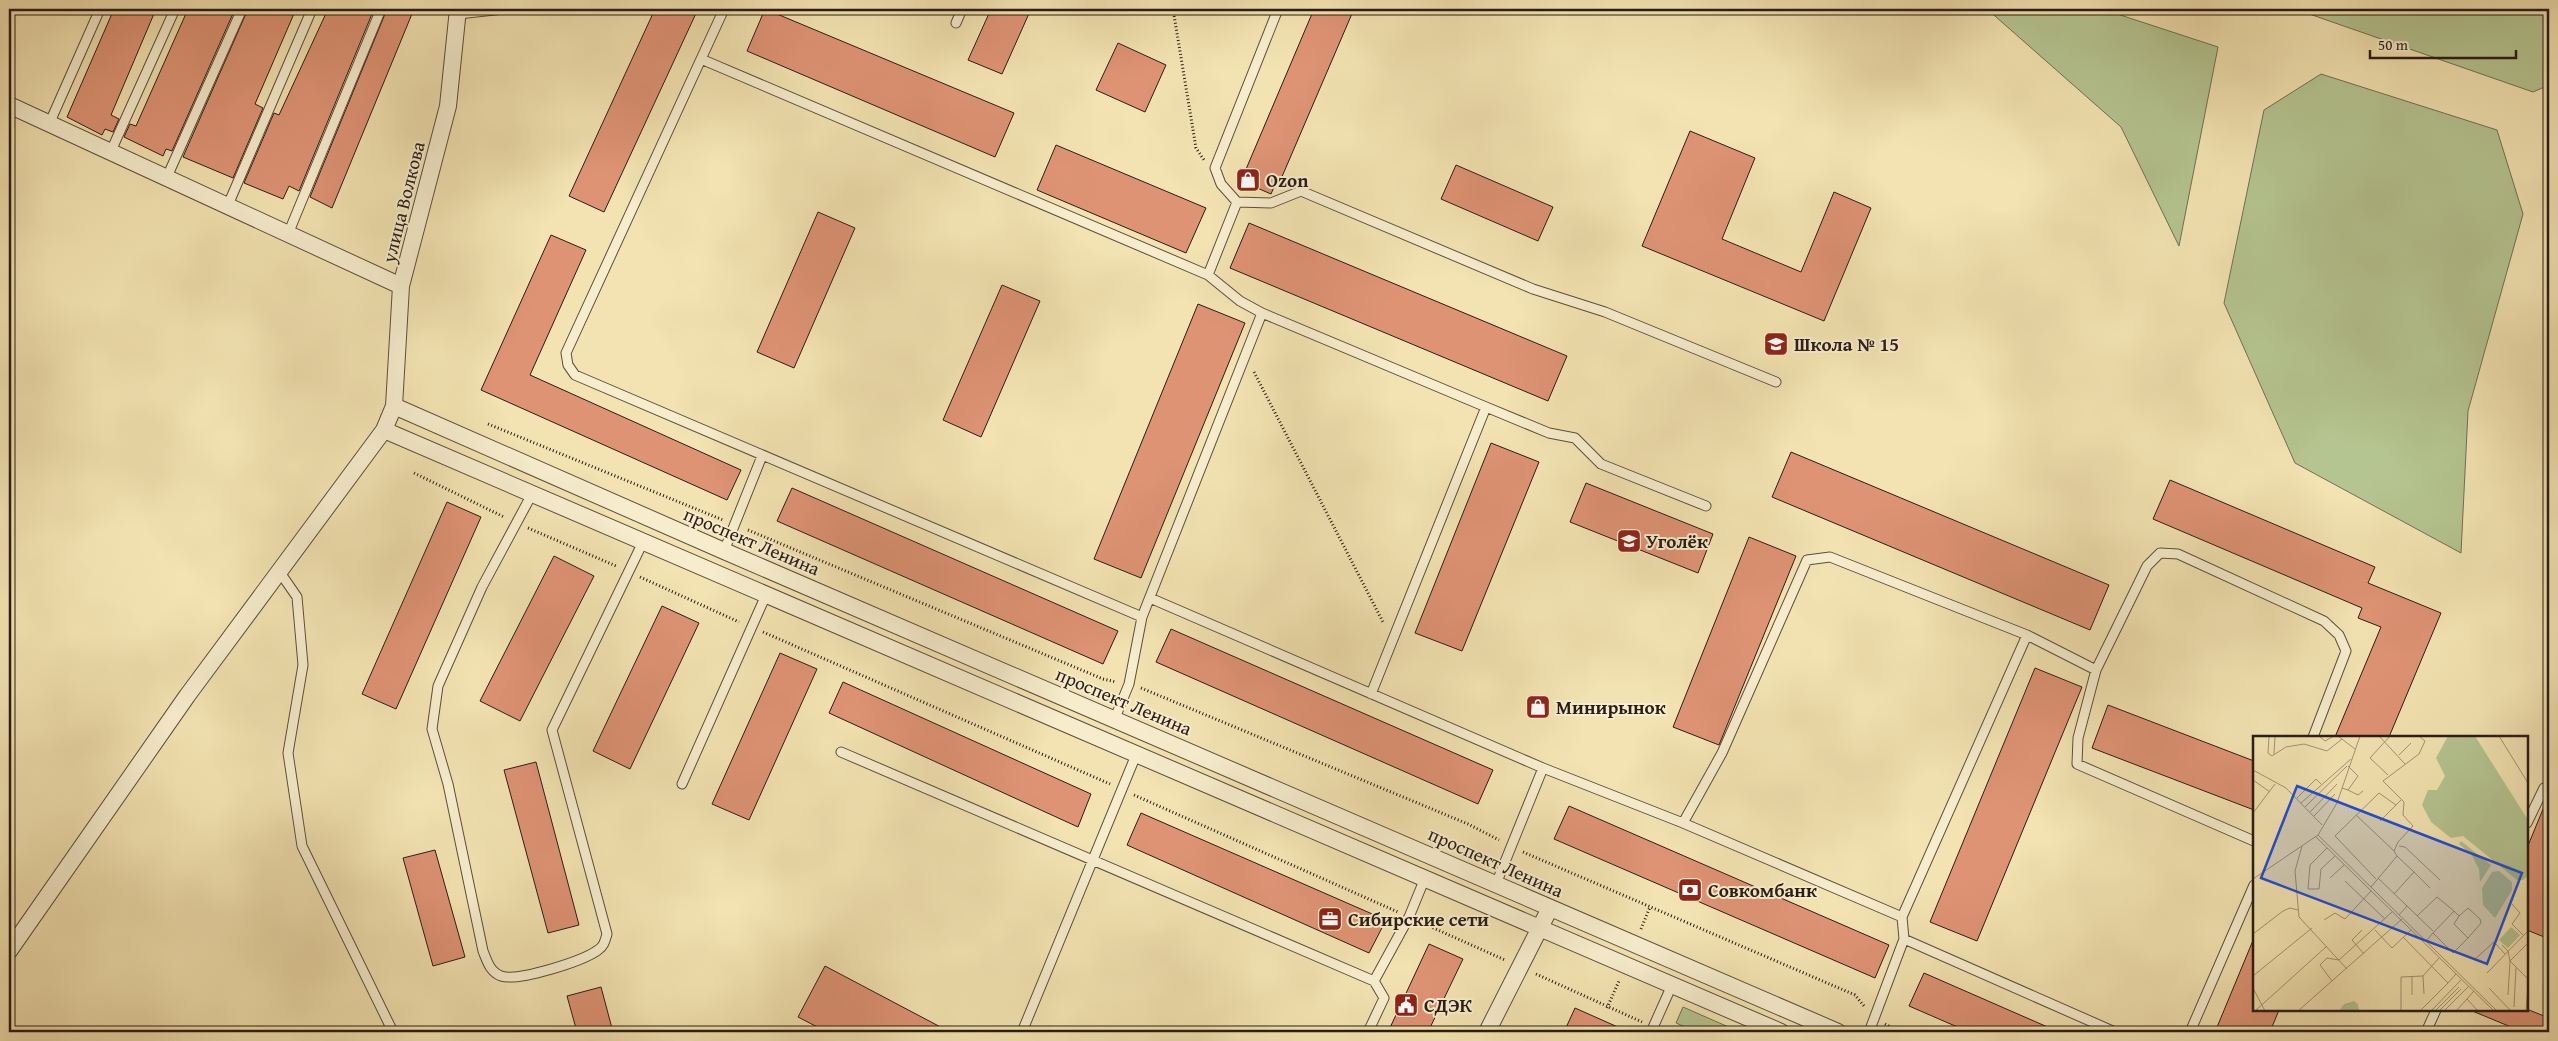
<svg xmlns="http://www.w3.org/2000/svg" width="2558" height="1041" font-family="'Gentium Book Plus',serif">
	<rect width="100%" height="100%" fill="#f3e3b2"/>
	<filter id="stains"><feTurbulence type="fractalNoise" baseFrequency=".004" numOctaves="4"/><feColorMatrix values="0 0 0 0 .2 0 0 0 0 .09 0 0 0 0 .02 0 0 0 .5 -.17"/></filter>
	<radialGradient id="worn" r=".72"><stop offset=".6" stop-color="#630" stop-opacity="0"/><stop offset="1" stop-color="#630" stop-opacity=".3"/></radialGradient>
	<path fill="#b5c591" stroke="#707054" d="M1987 9H2102L2218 47 2179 246 2121 127Z
		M2295 9H2549V85L2533 92Z
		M2321 74 2497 130 2523 214 2468 411 2461 553 2295 463 2224 303 2264 110Z
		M1683 1007 1740 1032H1697L1676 1023Z"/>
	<path fill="#de9375" stroke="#2a1c16" d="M114 9H156L111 115 119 119 113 132 105 129 102 135 67 117Z
		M188 9H235L172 151 166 149 163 156 124 137 130 124 136 126Z
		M248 9H296L255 104 263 108 233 178 183 157Z
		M328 9H374L299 191 289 186 283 199 244 183 274 113 279 115Z
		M387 9H414L332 208 310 197Z
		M655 9H698L604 212 569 196Z
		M765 9 1014 113 995 157 747 51Z
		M991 9H1031L1002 74 968 60Z
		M1314 9H1354L1281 179 1278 178 1271 194 1241 181Z
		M1118 43 1166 65 1145 112 1096 90Z
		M1690 131 1755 158 1722 239 1801 272 1834 192 1871 208 1824 321 1642 246Z
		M1056 145 1206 208 1186 253 1037 190Z
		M1456 165 1553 207 1538 241 1441 199Z
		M818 212 855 228 794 368 757 352Z
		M1249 223 1567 356 1548 401 1230 268Z
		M551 235 586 250 530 375 741 470 727 500 481 390Z
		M1002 285 1040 301 981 437 943 420Z
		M1198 304 1245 323 1141 578 1094 559Z
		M1491 443 1539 462 1462 651 1415 633Z
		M1791 452 2109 585 2090 630 1772 497Z
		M2170 480 2375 567 2368 583 2441 613 2389 737H2335L2381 627 2358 618 2362 608 2153 519Z
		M1586 483 1713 534 1698 573 1570 522Z
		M792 488 1118 631 1103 664 777 521Z
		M447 502 481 517 396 709 362 694Z
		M1749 537 1796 556 1719 745 1673 727Z
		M554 556 594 576 520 721 480 701Z
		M662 606 699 623 630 769 593 751Z
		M1171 629 1493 770 1478 804 1156 662Z
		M780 653 817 669 749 820 712 804Z
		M2035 668 2082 687 1977 941 1930 922Z
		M843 682 1091 794 1078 827 829 713Z
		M2108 705 2254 761V810L2092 748Z
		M536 762 579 925 548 933 504 770Z
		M2548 797H2549V939L2527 930V848Z
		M1569 806 1889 945 1875 978 1554 839Z
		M1141 813 1386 920 1369 953 1127 845Z
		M435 850 465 957 433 966 403 858Z
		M2254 938V1010H2279L2270 1032H2215Z
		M1429 944 1463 959 1428 1032H1388Z
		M825 966 950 1032H827L798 1017Z
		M1924 973 2059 1032H1969L1909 1006Z
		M601 987 613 1032H577L567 996Z
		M1575 1008 1629 1032H1564Z
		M2470 1010H2529L2549 1018V1032H2523Z"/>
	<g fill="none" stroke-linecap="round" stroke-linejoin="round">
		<defs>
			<path id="service" d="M724 9 566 353 568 365 575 375 1142 617
				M458 14 504 9
				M956 23 962 9
				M701 59 1208 275
				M50 122 100 9
				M111 151 175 9
				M167 177 242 9
				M1237 202 1271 203 1301 191 1533 289 1605 312 1776 382
				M228 205 312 9
				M288 234 381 9
				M1262 313 1240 301 1208 275 1237 202 1221 184 1215 168 1278 9
				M1486 407 1549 433 1575 438 1601 464 1706 506
				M532 494 482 587 438 686 432 729 448 784 483 951C487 961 490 972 501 976 518 982 583 961 598 950 604 946 605 941 607 934L552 730 643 542
				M724 551 762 456
				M279 571 297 597 303 665 288 753 302 846 393 1032
				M1150 598 1543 768
				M2027 635 2096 670 2147 566 2160 553 2178 554 2324 621 2339 635 2346 651 2313 737
				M2096 670 2078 738 2077 764 2254 841
				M1115 718 1129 684 1142 617 1262 313 1486 407 1371 694
				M841 752 1374 981
				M682 784 766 595
				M1683 823 1722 753 1807 560 1830 557 2027 635 1902 917 1904 939
				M2527 823 2544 788 2549 791
				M1496 884 1543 768 1683 823 1902 917
				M1022 1032 1136 755
				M1368 1032 1384 998 1374 981 1409 917 1425 878
				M1651 1032 1672 985
				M1869 1032 1904 939 2115 1032
				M2190 1032 2254 885
				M2426 1032 2436 1010"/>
			<path id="minor" d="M9 105 401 286
				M394 406 724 551 1838 1032
				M384 430 1781 1032
				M9 951 187 696 384 430 394 406 401 286 448 106 458 9
				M1487 1032 1550 908"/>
		</defs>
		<use href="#service" stroke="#5c4e3d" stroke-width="11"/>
		<use href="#minor" stroke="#5c4e3d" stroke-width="18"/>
		<path stroke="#2a1c16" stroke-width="3" stroke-dasharray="1 2.5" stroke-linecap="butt" d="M1173 9 1196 148 1204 160
			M1254 372 1384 624
			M488 424 723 520
			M414 473 504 517
			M528 528 616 566
			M748 530 1103 679 1116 682
			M640 577 739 622
			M763 632 1110 784
			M1141 688 1468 824 1499 840
			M1134 795 1398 912
			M1523 852 1855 995 1864 1006
			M1420 922 1505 960
			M1641 929 1650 907
			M1536 974 1642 1022
			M1607 1008 1619 981
			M1885 1024 1900 1032"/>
		<use href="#service" stroke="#f7edcd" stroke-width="9"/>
		<use href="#minor" stroke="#f7edcd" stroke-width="16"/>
	</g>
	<defs>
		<symbol id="shop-square" viewBox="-11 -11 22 22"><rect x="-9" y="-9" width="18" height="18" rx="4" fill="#8f2418" stroke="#f7edcd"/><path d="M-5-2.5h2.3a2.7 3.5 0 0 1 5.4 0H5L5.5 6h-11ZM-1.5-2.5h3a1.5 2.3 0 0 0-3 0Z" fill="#fff"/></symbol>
		<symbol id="school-square" viewBox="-11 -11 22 22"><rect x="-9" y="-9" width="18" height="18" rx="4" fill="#8f2418" stroke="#f7edcd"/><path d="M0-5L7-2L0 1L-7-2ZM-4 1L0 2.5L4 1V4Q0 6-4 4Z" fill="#fff"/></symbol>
		<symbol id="bank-square" viewBox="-11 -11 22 22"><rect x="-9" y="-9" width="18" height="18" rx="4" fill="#8f2418" stroke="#f7edcd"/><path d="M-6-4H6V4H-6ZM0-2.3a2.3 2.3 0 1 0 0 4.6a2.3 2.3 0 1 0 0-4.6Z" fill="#fff"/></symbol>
		<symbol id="office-square" viewBox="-11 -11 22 22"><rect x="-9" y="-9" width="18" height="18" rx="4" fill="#8f2418" stroke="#f7edcd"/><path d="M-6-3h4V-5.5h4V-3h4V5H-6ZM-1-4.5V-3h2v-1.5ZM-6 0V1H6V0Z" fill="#fff"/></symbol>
		<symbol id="civic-square" viewBox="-11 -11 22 22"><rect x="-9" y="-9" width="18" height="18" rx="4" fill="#8f2418" stroke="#f7edcd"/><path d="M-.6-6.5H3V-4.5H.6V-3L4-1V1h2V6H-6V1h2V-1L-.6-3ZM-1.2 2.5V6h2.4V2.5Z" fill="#fff"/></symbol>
	</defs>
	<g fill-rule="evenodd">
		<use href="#shop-square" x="1234" y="166" width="28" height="28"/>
		<use href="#school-square" x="1762" y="330" width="28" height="28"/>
		<use href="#school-square" x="1615" y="527" width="28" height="28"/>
		<use href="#shop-square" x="1524" y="693" width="28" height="28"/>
		<use href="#bank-square" x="1676" y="876" width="28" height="28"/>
		<use href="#office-square" x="1316" y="905" width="28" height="28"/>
		<use href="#civic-square" x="1392" y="991" width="28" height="28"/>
	</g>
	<g text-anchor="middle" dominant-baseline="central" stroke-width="4" stroke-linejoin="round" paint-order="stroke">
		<g font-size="19" font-weight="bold" fill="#2a1c16" stroke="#f7edcd" text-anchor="start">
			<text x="1266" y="180">Ozon</text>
			<text x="1794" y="344">Школа № 15</text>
			<text x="1646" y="541">Уголёк</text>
			<text x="1556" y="707">Минирынок</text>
			<text x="1708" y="890">Совкомбанк</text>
			<text x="1348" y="919">Сибирские сети</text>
			<text x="1424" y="1005">СДЭК</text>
		</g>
		<g font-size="19" fill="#2a1c16" stroke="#f7edcd">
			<text transform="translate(403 202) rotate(-76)">улица Волкова</text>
			<text transform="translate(752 541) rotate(23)">проспект Ленина</text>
			<text transform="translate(1124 701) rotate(23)">проспект Ленина</text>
			<text transform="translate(1496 862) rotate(24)">проспект Ленина</text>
		</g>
	</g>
	<g transform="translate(2253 736)">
		<rect width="275" height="275" fill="#f3e3b2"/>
		<path d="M195 0H222L275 84V140L270 144H264L210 100 198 102 178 86 169 69 175 54H184L192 40 183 22ZM208 105 238 129 227 146 226 133 218 118 206 108ZM246 135 259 146V154L242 182 230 169 229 152 239 136ZM258 191 267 199 255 212 246 204ZM101 265 105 268 106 275H86L91 268Z" fill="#b5c591"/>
		<path fill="none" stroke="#a39374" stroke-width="1" d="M16 0 15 17 19 20 33 11 51 8 74 15 89 3M66 0 72 5 81 0M85 0 102 13M126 0 152 28M246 0 275 47M21 18 22 0M146 19 158 7M0 34 33 52 69 89M135 39 117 22 137 0M0 44 17 56M89 52 95 54 105 40 95 30M95 54 105 59 110 55M44 62 63 43 68 48M48 67 98 23M52 71 94 30M57 76 84 48M0 77 22 48M103 79 141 115M61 80 82 58M127 85 149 63M65 99 244 275M63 101 241 275M49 110 42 135 46 181 94 233M146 110 152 111 187 144M74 112 57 129 55 153H66L68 133 82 120M144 120 141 115 145 106 160 90 150 79 151 66 130 45 166 18 172 5 166 0M161 136 177 152M77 142 91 129M125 142 154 170M0 143 65 99 84 67 107 0M123 143 82 100 126 57 143 69M92 145 132 183M118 151 144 120 161 136 141 158M259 168 267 177 259 188 270 199M201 175 206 180 215 172 227 183 228 187 215 202M146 179 154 170 180 195M164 180 184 161 201 175 180 197M71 184 82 177 92 183 118 155M109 194 99 204 111 218M122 194 139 212 158 194M0 198 30 175 37 172 45 174M150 201 195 247 203 238M173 205 180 197 200 217 215 202 201 188 206 180M249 209 255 215 257 225 275 243M221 224 241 206 252 218M234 237 275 195M0 240 59 192M170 240 171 258M159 241V259M79 245 67 229 74 222 86 224 139 176M0 252 12 275M236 252 258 275M221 255 214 263 225 275M255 259 257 225 275 207M261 271 263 232M2 275 74 210M45 275 149 183M148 275V241L170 240 186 222M167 275 195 247M178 275 208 244M182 275 206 251M186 275 208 253M191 275 216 250M203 275 214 263M273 275 275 249"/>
		<path fill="#1d4ed8" fill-opacity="0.15" stroke="#1d4ed8" stroke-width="2.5" d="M44 50 269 137 234 228 8 142Z"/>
		<rect width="275" height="275" fill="none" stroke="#2a1c16" stroke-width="2.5"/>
	</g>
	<rect width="2558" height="1041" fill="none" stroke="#f3e3b2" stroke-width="30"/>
	<rect x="10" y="10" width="2538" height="1021" fill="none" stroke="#2a1c16" stroke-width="2.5"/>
	<rect x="15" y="15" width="2528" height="1011" fill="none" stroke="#2a1c16"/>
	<path d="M2370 50v8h146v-8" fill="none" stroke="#2a1c16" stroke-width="2.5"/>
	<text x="2378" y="50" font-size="15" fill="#2a1c16" stroke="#f7edcd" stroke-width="4" paint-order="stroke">50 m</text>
	<rect width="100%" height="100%" filter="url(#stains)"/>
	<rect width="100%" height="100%" fill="url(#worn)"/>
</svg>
